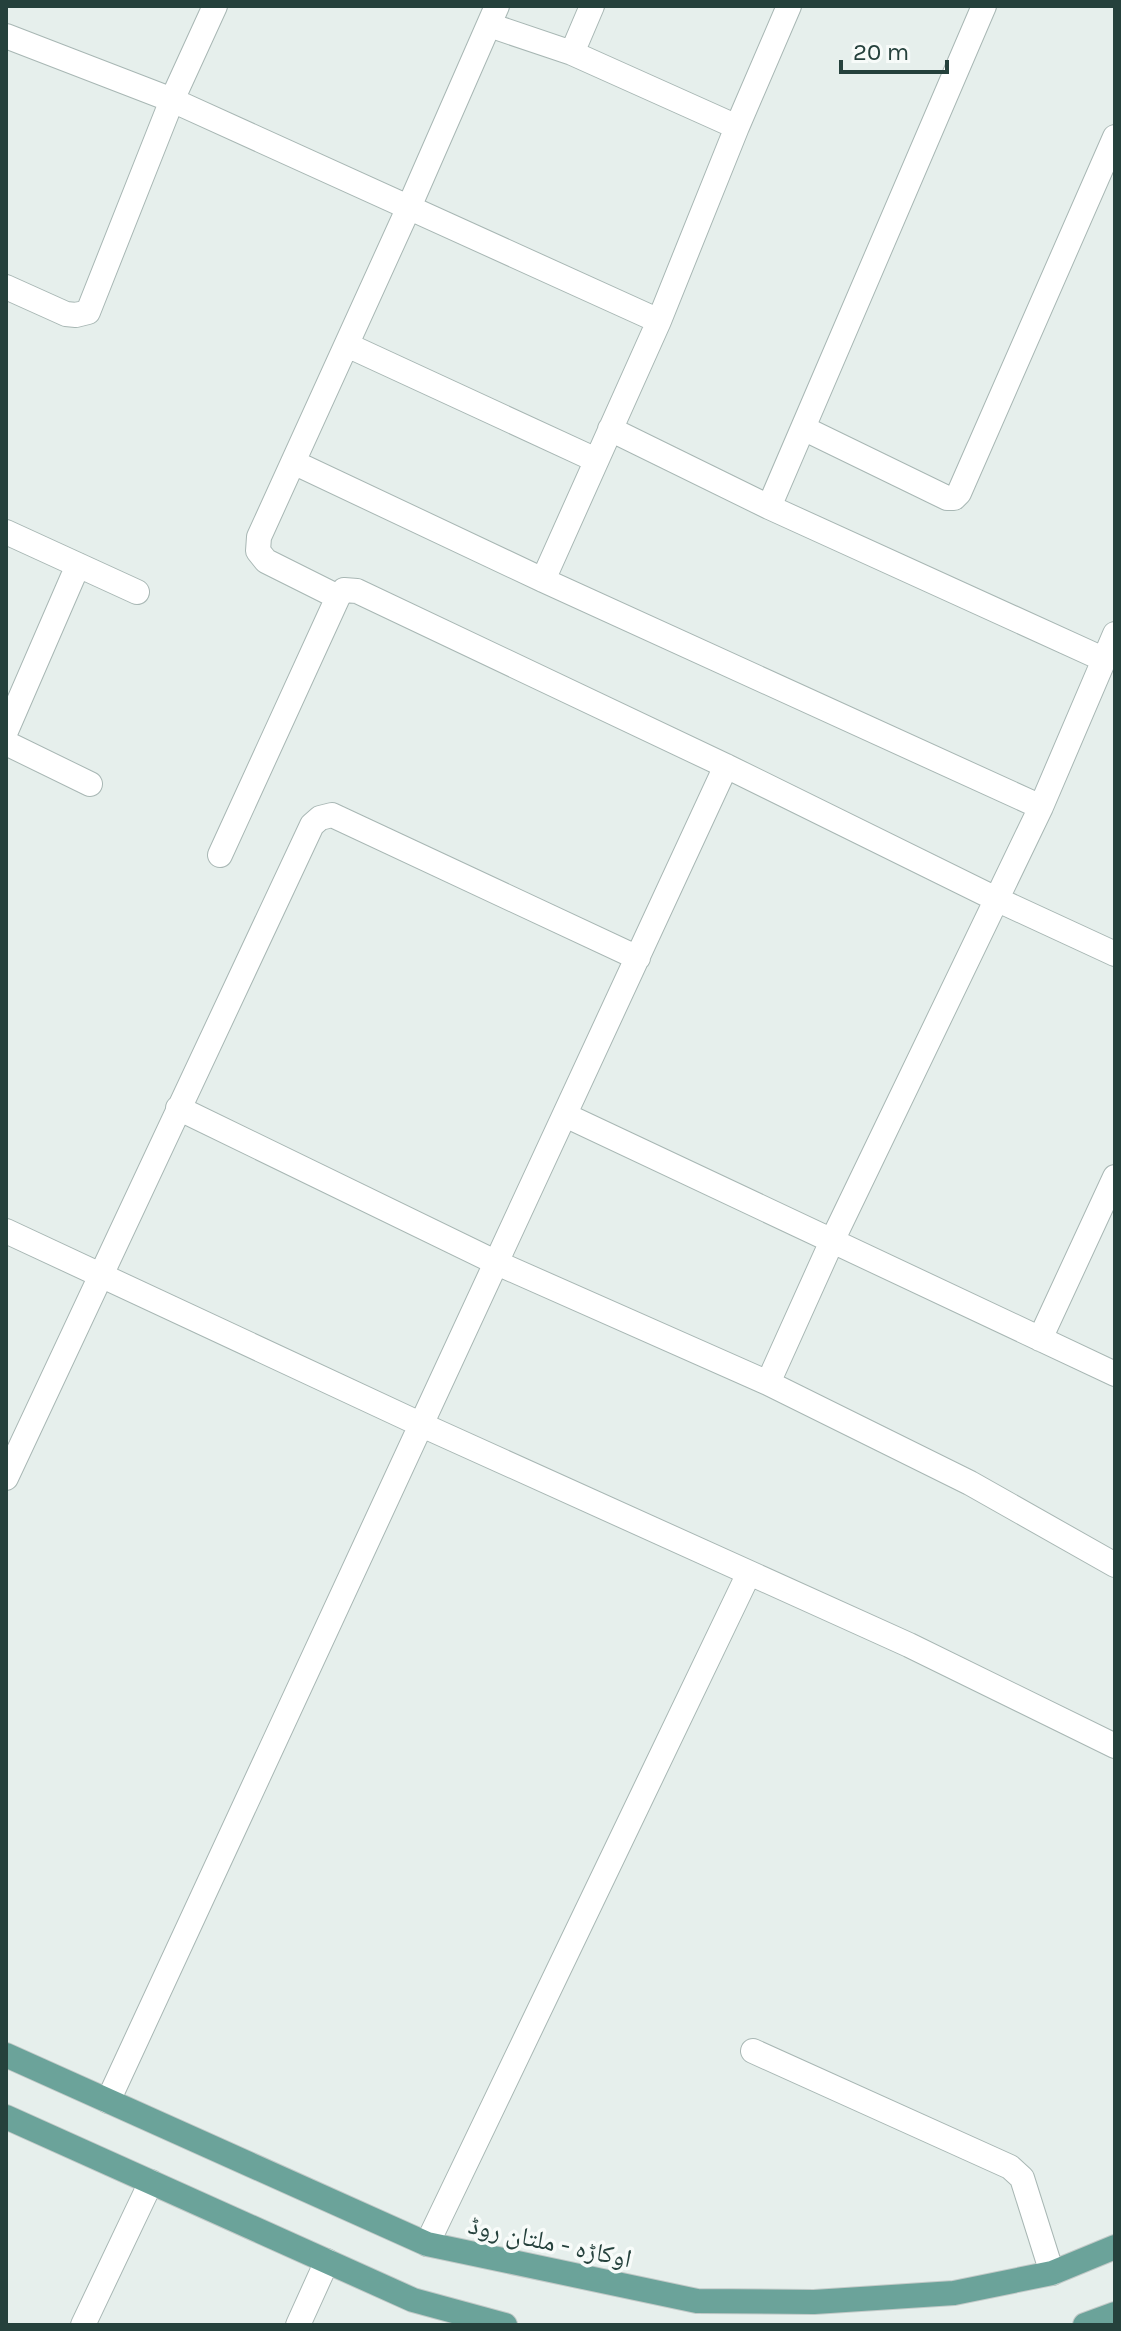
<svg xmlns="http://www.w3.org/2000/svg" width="1121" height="2331" font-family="Karla,'Noto Naskh Arabic',sans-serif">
	<rect width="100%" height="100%" fill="#e6efec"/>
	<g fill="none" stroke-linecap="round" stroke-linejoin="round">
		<defs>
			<path id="street" d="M489 25 572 53 737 127
				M6 36 172 100 659 321
				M572 53 592 6
				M6 287 66 314 76 315 88 312 172 100 215 6
				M347 345 596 460
				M803 428 947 498H954L959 493 1115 137
				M610 429 769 507 1103 659
				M293 462 543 580 1041 807
				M769 507 984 6
				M6 532 137 592
				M543 580 659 321 737 127 789 6
				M338 597 266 561 258 551 259 537 409 207 497 6
				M6 731 78 565
				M6 743 90 784
				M220 855 338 597 344 590 357 591 726 766 996 899 1115 954
				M178 1108 497 1263 768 1383 970 1483 1115 1565
				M565 1115 1115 1374
				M6 1231 422 1425 909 1645 1115 1746
				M1040 1339 1115 1177
				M768 1383 832 1241 1041 807 1115 634
				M6 1478 312 825 320 818 332 815 638 958
				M753 2051 1010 2167 1022 2178 1052 2273
				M108 2101 726 766
				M427 2244 749 1573
				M83 2325 151 2182
				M298 2325 327 2261"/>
			<path id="primary" d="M6 2055 427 2244 697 2301 814 2302 954 2293 1052 2273 1115 2247
				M6 2117 413 2300 505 2325
				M1085 2325 1115 2314"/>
		</defs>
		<use href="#street" stroke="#a8b7b4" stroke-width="26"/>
		<use href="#primary" stroke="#c2cac8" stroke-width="26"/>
		<use href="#street" stroke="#fff" stroke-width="24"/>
		<use href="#primary" stroke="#6ba39a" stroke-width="24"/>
	</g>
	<g text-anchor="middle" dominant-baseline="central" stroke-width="7" stroke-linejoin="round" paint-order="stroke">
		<g font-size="26" fill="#25413c" stroke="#f7fbf9">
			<text transform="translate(550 2242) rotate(12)">اوکاڑہ - ملتان روڈ</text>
		</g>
	</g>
	<rect width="1121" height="2331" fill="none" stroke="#25413c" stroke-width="16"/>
	<path d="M841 60v12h106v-12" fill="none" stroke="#25413c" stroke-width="4"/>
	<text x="853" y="60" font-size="24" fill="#25413c" stroke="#f7fbf9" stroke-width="6" paint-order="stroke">20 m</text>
</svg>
